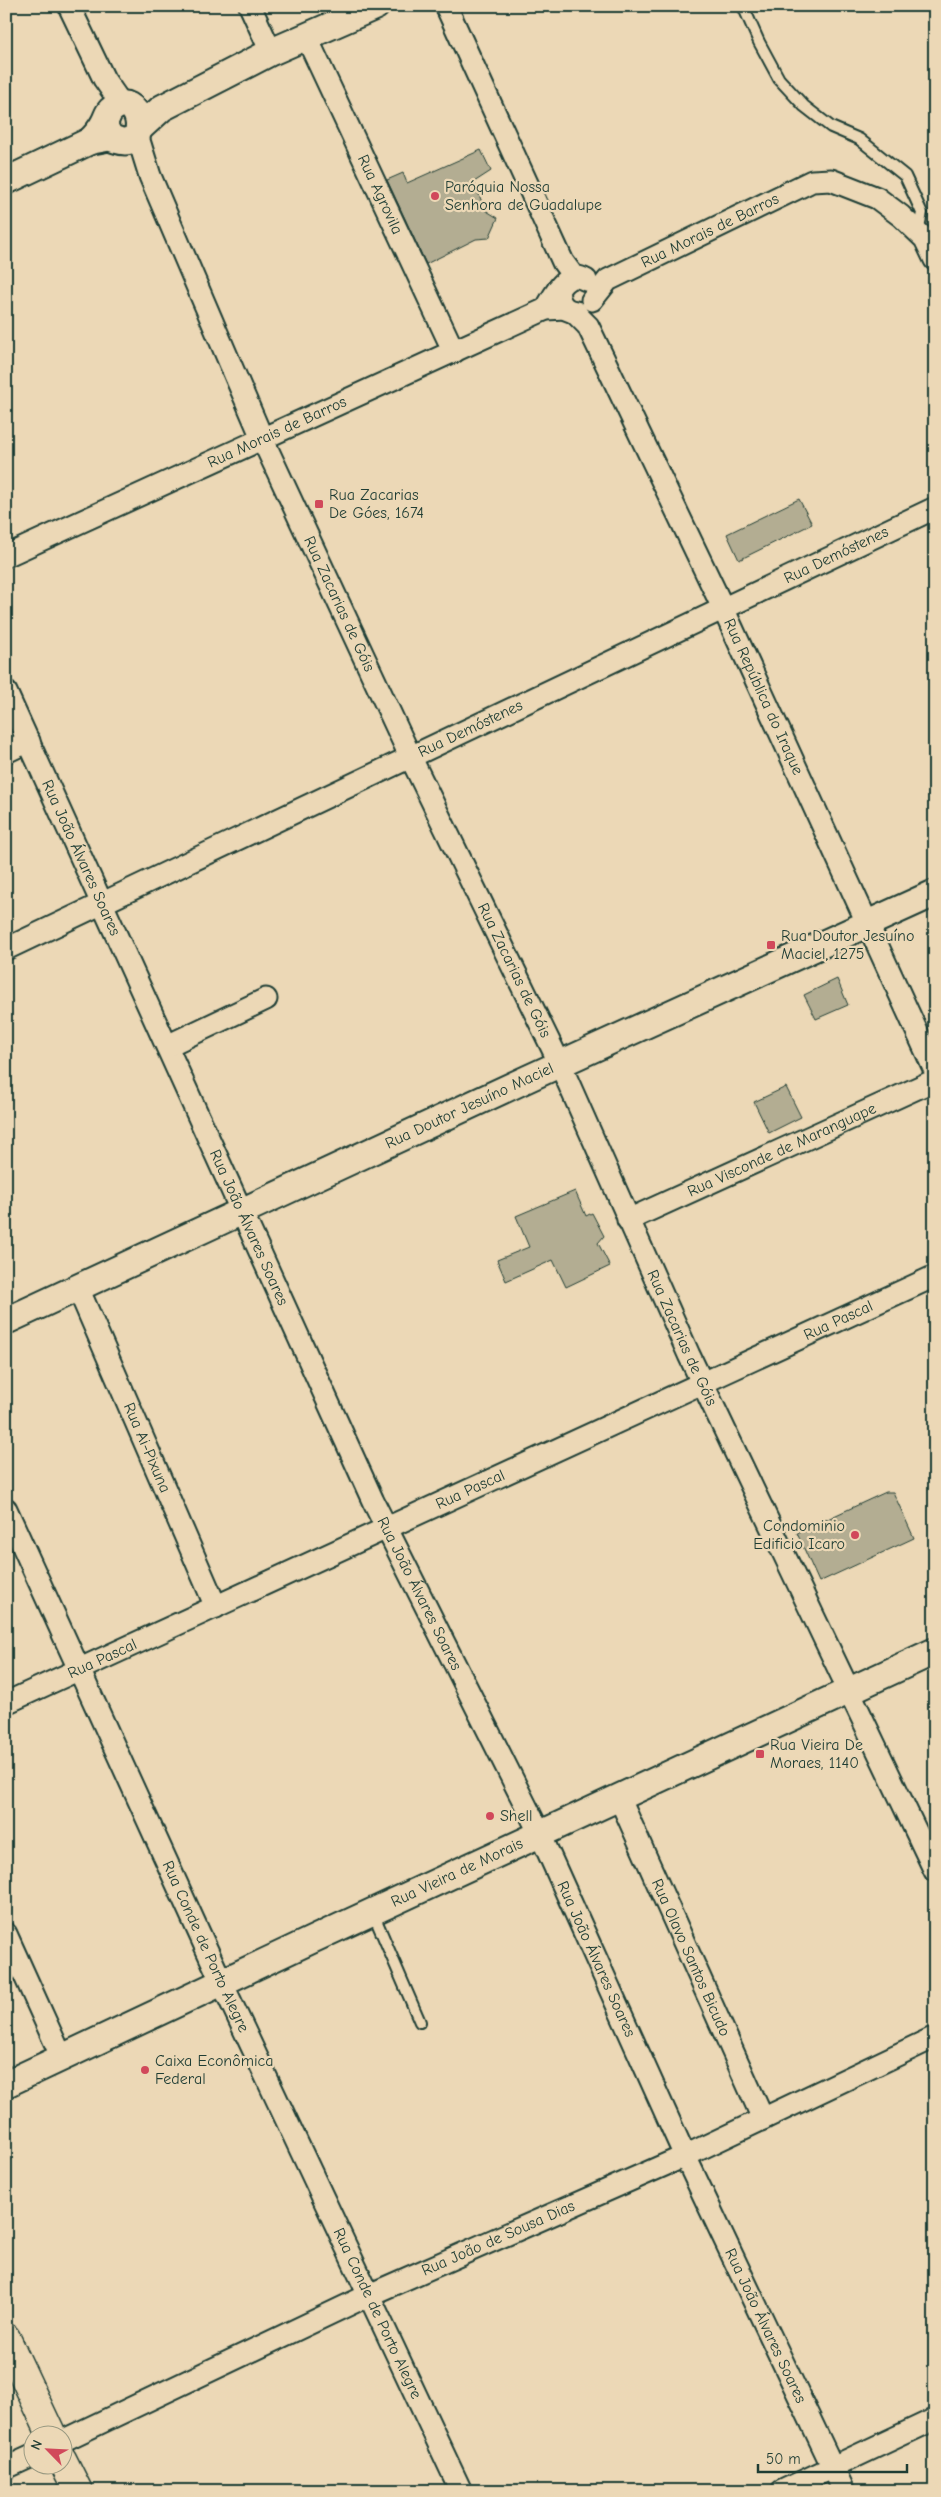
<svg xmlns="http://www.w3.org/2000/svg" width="941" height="2497" font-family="'Comic Neue',sans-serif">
	<rect width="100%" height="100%" fill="#ecd8b6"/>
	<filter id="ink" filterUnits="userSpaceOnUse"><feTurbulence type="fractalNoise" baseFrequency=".02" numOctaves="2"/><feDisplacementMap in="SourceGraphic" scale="10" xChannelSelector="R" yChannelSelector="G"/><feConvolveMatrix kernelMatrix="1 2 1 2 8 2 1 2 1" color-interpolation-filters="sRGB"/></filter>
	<g filter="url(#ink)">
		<path fill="#b3ad92" stroke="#1f3d34" d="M481 150 491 171 474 182 485 210 498 218 489 238 476 239 426 264 387 180 403 173 407 183Z
			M799 499 812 524 739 560 727 534Z
			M837 979 848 1005 816 1019 804 995Z
			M786 1087 801 1117 769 1133 754 1102Z
			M575 1191 586 1216 592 1213 604 1236 598 1243 610 1266 566 1287 553 1260 506 1281 497 1260 529 1247 516 1216Z
			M886 1492H893L914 1538 819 1582 797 1533Z"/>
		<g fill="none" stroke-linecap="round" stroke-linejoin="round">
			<defs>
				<path id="service" d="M743 6 759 42 779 79 804 106 831 127 859 139 905 176 922 213 918 232
					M373 1913 420 2022"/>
				<g id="minor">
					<path d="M69 6 104 79 122 105"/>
					<path d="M250 6 271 52"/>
					<path d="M446 6 563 262 574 277"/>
					<path id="s1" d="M306 36 454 352"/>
					<path id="s2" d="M137 134 150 176 262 438 410 756 560 1064 689 1355 935 1871"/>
					<path d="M559 288C557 301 563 311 576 312"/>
					<path id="s3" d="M592 300 608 280 812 181 831 180 877 198 901 216 925 239 935 260"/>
					<path d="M546 309C555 294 566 268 586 280"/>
					<path id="s4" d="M574 312 588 326 723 608 935 1071"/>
					<path id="s5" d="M6 556 546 309 565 308"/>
					<path id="s6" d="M6 692 373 1501 540 1834 685 2156 844 2491"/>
					<path d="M6 752 29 741"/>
					<path id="s7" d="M6 949 935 508"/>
					<path d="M167 1046 266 999"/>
					<path id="s8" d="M628 1220 935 1080"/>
					<path id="s9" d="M78 1288 216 1607"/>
					<path id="s10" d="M6 1509 222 1983 461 2491"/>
					<path id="s11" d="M6 1703 935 1276"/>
					<path id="s12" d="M619 1797 763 2119"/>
					<path d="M6 1934 62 2058"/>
					<path id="s13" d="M62 2441 369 2295 685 2156 935 2037"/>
					<path d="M6 2468 32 2456"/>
					<path d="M782 2491 935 2419"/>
				</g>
				<g id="tertiary">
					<path d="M140 128 162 108 271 52 376 6"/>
					<path d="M90 141C95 136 101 129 104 123 107 118 107 114 111 110 140 85 153 152 117 140 108 138 106 130 104 123"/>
					<path d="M6 181 90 141 106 138"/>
					<path id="s14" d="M6 1321 529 1078 935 893"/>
					<path id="s15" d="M6 2084 318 1937 935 1651"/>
				</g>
				<path id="secondary" d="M6 2338 51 2434
					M62 2459 78 2491"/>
			</defs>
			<use href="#service" stroke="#1f3d34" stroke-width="14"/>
			<use href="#minor" stroke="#1f3d34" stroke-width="25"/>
			<use href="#tertiary" stroke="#1f3d34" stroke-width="30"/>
			<use href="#secondary" stroke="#1f3d34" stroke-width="31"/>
			<use href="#service" stroke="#ecd8b6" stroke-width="10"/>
			<use href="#minor" stroke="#ecd8b6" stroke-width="21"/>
			<use href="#tertiary" stroke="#ecd8b6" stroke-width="26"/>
			<use href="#secondary" stroke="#ecd8b6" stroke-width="28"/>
		</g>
	</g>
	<g fill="#d1495b" stroke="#ecd8b6" stroke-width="2">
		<circle cx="435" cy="196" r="5"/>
		<rect x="314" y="499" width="10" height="10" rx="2.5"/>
		<rect x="766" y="940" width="10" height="10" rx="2.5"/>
		<circle cx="855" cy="1535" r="5"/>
		<rect x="755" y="1749" width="10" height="10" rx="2.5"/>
		<circle cx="490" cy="1816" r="5"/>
		<circle cx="145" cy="2070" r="5"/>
	</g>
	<g text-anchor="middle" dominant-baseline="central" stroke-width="4.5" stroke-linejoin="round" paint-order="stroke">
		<g font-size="16" fill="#1f3d34" stroke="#ecd8b6" text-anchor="start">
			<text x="445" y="187">Paróquia Nossa<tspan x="445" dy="18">Senhora de Guadalupe</tspan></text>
			<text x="329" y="495">Rua Zacarias<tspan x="329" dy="18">De Góes, 1674</tspan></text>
			<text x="781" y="936">Rua Doutor Jesuíno<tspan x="781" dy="18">Maciel, 1275</tspan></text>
			<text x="845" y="1526" text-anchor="end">Condominio<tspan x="845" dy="18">Edificio Icaro</tspan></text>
			<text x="770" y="1745">Rua Vieira De<tspan x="770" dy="18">Moraes, 1140</tspan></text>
			<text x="500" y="1816">Shell</text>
			<text x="155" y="2061">Caixa Econômica<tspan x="155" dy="18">Federal</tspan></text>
		</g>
		<g font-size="16" fill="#1f3d34" stroke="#ecd8b6">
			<text stroke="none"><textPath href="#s1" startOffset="175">Rua Agrovila</textPath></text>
			<text stroke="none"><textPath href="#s3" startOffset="139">Rua Morais de Barros</textPath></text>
			<text stroke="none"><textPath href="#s5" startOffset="298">Rua Morais de Barros</textPath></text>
			<text stroke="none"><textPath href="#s7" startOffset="919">Rua Demóstenes</textPath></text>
			<text stroke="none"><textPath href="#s2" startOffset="512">Rua Zacarias de Góis</textPath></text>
			<text stroke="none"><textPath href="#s4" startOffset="430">Rua República do Iraque</textPath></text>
			<text stroke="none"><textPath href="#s7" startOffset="514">Rua Demóstenes</textPath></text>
			<text stroke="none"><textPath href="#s6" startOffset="182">Rua João Álvares Soares</textPath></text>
			<text stroke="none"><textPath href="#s2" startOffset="918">Rua Zacarias de Góis</textPath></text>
			<text stroke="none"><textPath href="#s14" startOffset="511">Rua Doutor Jesuíno Maciel</textPath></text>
			<text stroke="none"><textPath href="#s8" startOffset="169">Rua Visconde de Maranguape</textPath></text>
			<text stroke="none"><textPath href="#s6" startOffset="588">Rua João Álvares Soares</textPath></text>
			<text stroke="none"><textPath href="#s11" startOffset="916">Rua Pascal</textPath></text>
			<text stroke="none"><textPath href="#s2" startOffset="1322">Rua Zacarias de Góis</textPath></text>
			<text stroke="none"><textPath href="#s9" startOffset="174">Rua Ai-Pixuna</textPath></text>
			<text stroke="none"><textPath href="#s11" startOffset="511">Rua Pascal</textPath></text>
			<text stroke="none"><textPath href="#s6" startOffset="992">Rua João Álvares Soares</textPath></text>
			<text stroke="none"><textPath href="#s11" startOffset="106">Rua Pascal</textPath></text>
			<text stroke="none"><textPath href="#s15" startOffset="498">Rua Vieira de Morais</textPath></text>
			<text stroke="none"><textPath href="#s10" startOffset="481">Rua Conde de Porto Alegre</textPath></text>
			<text stroke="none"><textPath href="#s6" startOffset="1398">Rua João Álvares Soares</textPath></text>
			<text stroke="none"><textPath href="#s12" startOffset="176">Rua Olavo Santos Bicudo</textPath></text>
			<text stroke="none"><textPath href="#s13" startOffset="481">Rua João de Sousa Dias</textPath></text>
			<text stroke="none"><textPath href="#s10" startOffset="886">Rua Conde de Porto Alegre</textPath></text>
			<text stroke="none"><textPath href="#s6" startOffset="1802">Rua João Álvares Soares</textPath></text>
		</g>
	</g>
	<rect width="941" height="2497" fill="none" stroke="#ecd8b6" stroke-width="25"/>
	<rect x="12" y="12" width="916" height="2472" fill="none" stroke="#1f3d34" stroke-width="2" filter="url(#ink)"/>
	<g transform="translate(48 2450) rotate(294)"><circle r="24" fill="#ecd8b6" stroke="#9a9a82"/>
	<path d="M0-4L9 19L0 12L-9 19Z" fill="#d1495b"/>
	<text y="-8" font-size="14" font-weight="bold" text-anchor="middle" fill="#1f3d34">N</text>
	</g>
	<path d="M758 2464v8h149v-8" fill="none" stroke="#1f3d34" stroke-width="2.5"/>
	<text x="766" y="2464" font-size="15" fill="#1f3d34" stroke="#ecd8b6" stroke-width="4" paint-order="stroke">50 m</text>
</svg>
